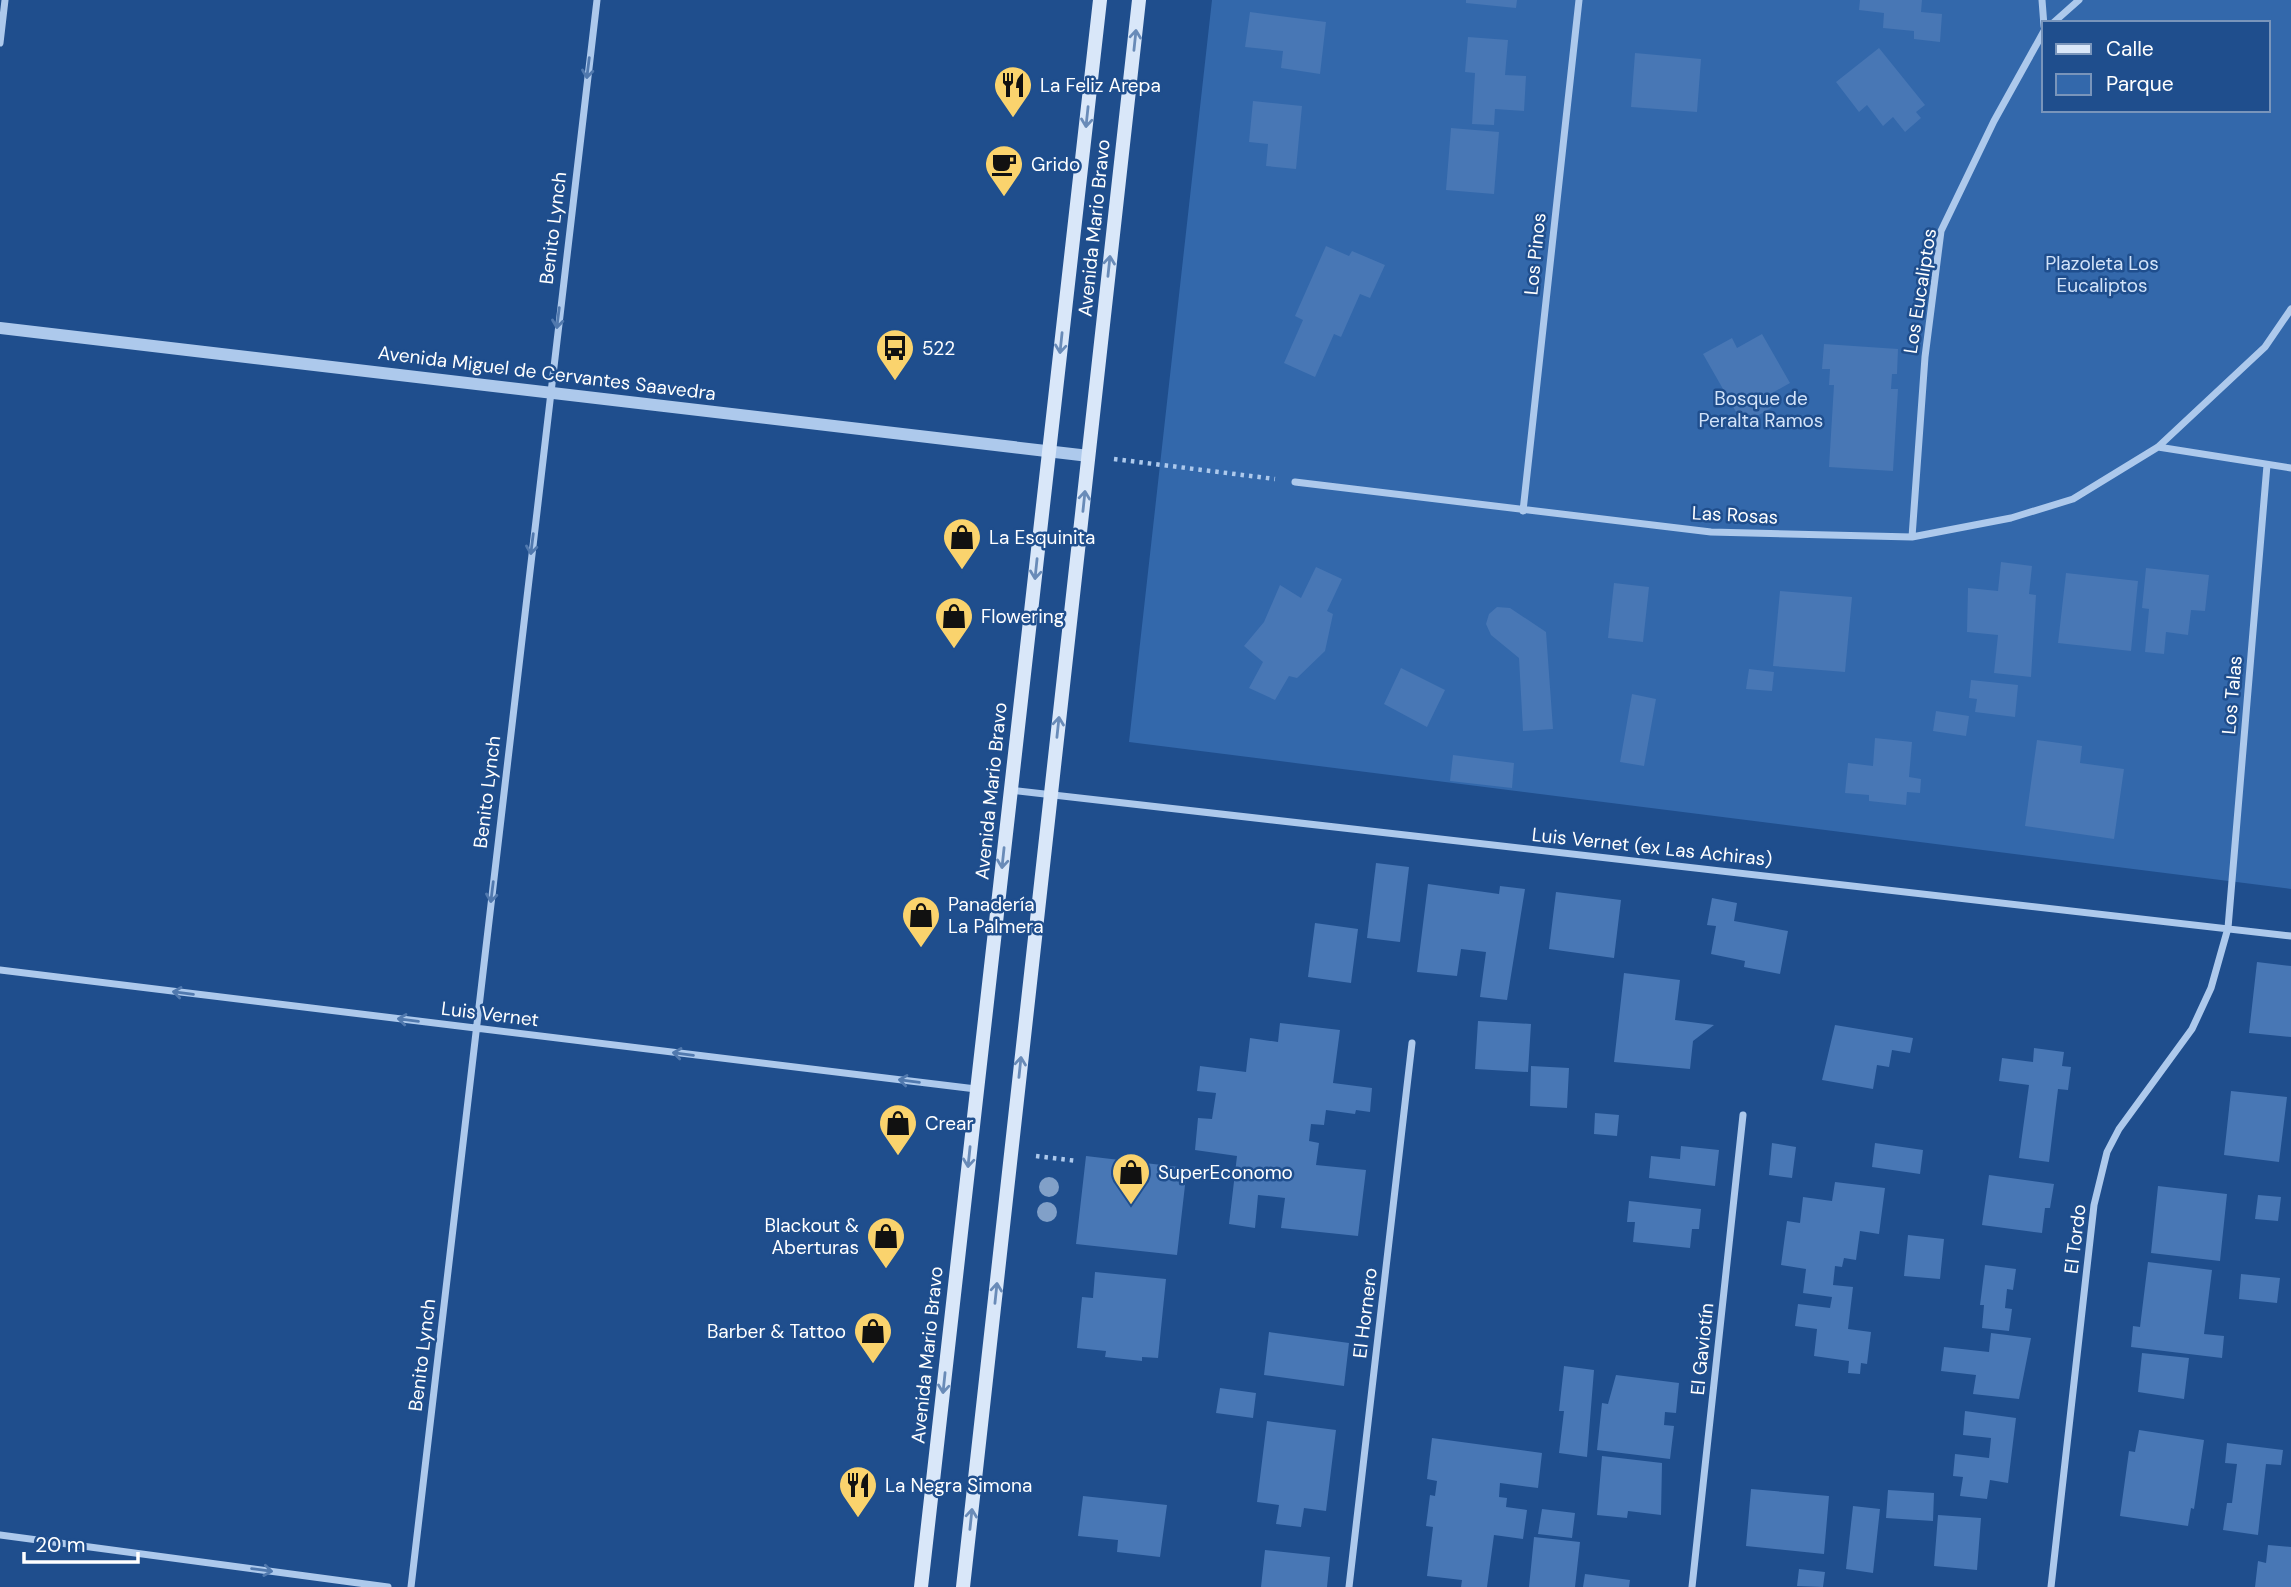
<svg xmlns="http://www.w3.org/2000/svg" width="2291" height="1587" font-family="'DM Sans',sans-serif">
	<rect width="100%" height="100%" fill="#1f4e8d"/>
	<path fill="#3368ab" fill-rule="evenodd" d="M1212 0H2291V889L1129 742ZM2044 23H2268V110H2044Z"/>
	<path fill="#4877b5" d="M1466 0H1517L1516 8 1466 3Z
		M1860 0H1922L1921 12 1942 14 1940 42 1914 39V31L1883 28 1884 13 1859 10Z
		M1250 12 1326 22 1320 74 1281 68 1283 51 1245 47Z
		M1468 37 1508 40 1505 75 1526 76 1524 111 1495 109 1494 125 1472 124 1475 73 1465 72Z
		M1879 48 1925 105 1916 112 1921 118 1905 132 1893 117 1883 126 1867 105 1859 112 1836 82Z
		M1635 53 1701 59 1697 112 1631 107Z
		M1253 101 1302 106 1296 169 1266 166 1268 144 1249 142Z
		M1451 128 1499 132 1494 194 1446 190Z
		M1326 246 1349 256 1352 251 1385 265 1370 298 1360 294 1341 337 1334 334 1315 377 1284 363 1303 320 1295 316Z
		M1762 334 1790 383 1765 397 1771 408 1743 424 1703 354 1732 338 1737 348Z
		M1824 344 1898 349 1897 374H1892L1891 389H1898L1893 471 1829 467 1834 385H1829L1830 369H1822Z
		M2001 562 2032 566 2029 594 2036 595 2031 677 1994 673 1998 635 1967 632 1968 588 1998 591Z
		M1316 567 1342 579 1327 611 1333 614 1325 651 1297 678 1289 676 1275 700 1249 688 1263 662 1244 646 1264 622 1280 585 1301 598Z
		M2146 568 2209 575 2205 611 2191 610 2188 635 2166 632 2164 654 2145 652 2149 609 2142 608Z
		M2066 573 2138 581 2131 651 2058 643Z
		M1614 583 1649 587 1643 642 1608 638Z
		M1780 591 1852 597 1845 672 1773 666Z
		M1497 607 1510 608 1546 632 1553 729 1523 731 1519 658 1491 635 1486 624 1489 614Z
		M1401 668 1445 690 1427 727 1384 704Z
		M1749 669 1774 672 1772 691 1746 689Z
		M1971 680 2018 685 2015 717 1975 712 1977 699 1969 698Z
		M1632 694 1656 699 1644 766 1620 762Z
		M1936 711 1969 716 1966 736 1933 731Z
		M1875 738 1912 742 1909 777 1921 779 1920 793 1907 792 1906 805 1869 801V795L1845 793 1848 763 1873 766Z
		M2037 740 2082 746 2080 763 2124 769 2114 839 2025 826Z
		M1453 755 1514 763 1512 788 1450 781Z
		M1376 863 1409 867 1400 942 1367 938Z
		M1428 884 1499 894 1500 886 1525 889 1507 1000 1480 997 1486 952 1461 949 1457 976 1417 972Z
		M1556 892 1621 900 1614 958 1549 949Z
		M1712 898 1737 903 1734 921 1788 931 1780 974 1744 967 1745 961 1711 954 1716 926 1707 925Z
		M1315 923 1358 929 1351 983 1308 977Z
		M2257 962 2291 966V1037L2249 1033Z
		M1624 973 1680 980 1675 1020 1714 1025 1693 1041 1690 1069 1614 1062Z
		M1478 1021 1531 1024 1528 1072 1475 1069Z
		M1280 1023 1340 1030 1333 1083 1372 1088 1370 1112 1356 1110 1355 1114 1326 1110 1324 1125 1311 1124 1309 1141 1319 1143 1316 1165 1366 1170 1358 1236 1281 1228 1285 1198 1258 1195 1255 1228 1229 1224 1237 1156 1195 1150 1198 1118 1212 1119 1216 1093 1197 1091 1200 1066 1246 1072 1250 1038 1278 1042Z
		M1835 1025 1913 1038 1910 1053 1892 1050 1889 1067 1877 1065 1873 1089 1822 1080Z
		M2034 1048 2064 1052 2062 1066 2071 1067 2068 1090 2058 1089 2049 1162 2019 1158 2029 1085 1999 1081 2002 1058 2033 1062Z
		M1531 1066 1569 1068 1567 1108 1530 1106Z
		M2231 1091 2287 1097 2279 1162 2224 1155Z
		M1595 1113 1619 1115 1617 1136 1594 1134Z
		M1772 1143 1796 1147 1792 1178 1769 1175Z
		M1875 1143 1923 1150 1920 1174 1872 1167Z
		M1681 1146 1719 1150 1715 1186 1649 1178 1651 1156 1680 1159Z
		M1086 1156 1187 1168 1177 1255 1076 1244Z
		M1989 1175 2054 1184 2050 1208H2045L2042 1233 1982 1225Z
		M1835 1182 1885 1188 1879 1234 1860 1231 1856 1260 1844 1258 1842 1267 1835 1266 1833 1285 1853 1287 1848 1329 1871 1332 1867 1364 1861 1363 1860 1374 1848 1373 1849 1361 1814 1356 1817 1329 1795 1326 1798 1304 1830 1308 1832 1297 1803 1293 1806 1269 1781 1265 1787 1221 1800 1223 1803 1197 1832 1201Z
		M2158 1186 2227 1194 2220 1261 2151 1253Z
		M2258 1195 2281 1197 2278 1221 2255 1219Z
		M1629 1201 1701 1209 1699 1229H1692L1690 1248 1633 1242 1635 1222H1627Z
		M1908 1235 1944 1239 1940 1279 1904 1276Z
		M2148 1262 2212 1270 2204 1334 2224 1336 2222 1358 2131 1347 2133 1326 2140 1327Z
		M1985 1265 2016 1269 2013 1290 2007 1289 2005 1308 2012 1309 2009 1331 1982 1328 1984 1305H1980Z
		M1095 1272 1166 1279 1158 1358 1142 1357V1361L1105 1357 1106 1351 1077 1348 1082 1297 1093 1298Z
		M2241 1274 2280 1278 2277 1303 2239 1299Z
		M1269 1332 1349 1343 1344 1386 1264 1375Z
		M1991 1333 2031 1338 2019 1399 1973 1394 1976 1375 1941 1371 1944 1347 1989 1352Z
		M2142 1353 2189 1358 2184 1399 2138 1392Z
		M1564 1366 1594 1370 1587 1457 1559 1453 1564 1411H1559Z
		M1616 1375 1679 1383 1676 1413 1665 1412 1664 1425 1674 1426 1670 1459 1597 1450 1602 1403 1608 1404Z
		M1220 1388 1256 1393 1253 1418 1216 1413Z
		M1965 1411 2016 1418 2008 1483 1990 1480 1987 1499 1960 1496 1963 1477 1953 1476 1955 1454 1989 1458 1991 1438 1963 1435Z
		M1267 1421 1336 1430 1326 1511 1304 1508 1301 1527 1276 1524 1279 1505 1257 1502Z
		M2139 1430 2204 1440 2194 1509 2191 1508 2188 1526 2120 1516 2129 1451 2135 1452Z
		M1432 1438 1542 1453 1538 1488 1500 1483 1499 1497 1507 1498 1506 1507 1527 1510 1523 1539 1494 1535 1487 1587H1461L1462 1580 1427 1576 1433 1527 1426 1526 1430 1495 1435 1496 1437 1481 1427 1479Z
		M2227 1443 2283 1450 2281 1465 2266 1464 2258 1535 2223 1530 2227 1503H2232L2237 1464 2225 1463Z
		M1602 1456 1662 1463 1661 1515 1628 1511 1627 1518 1597 1515Z
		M1751 1489 1829 1496 1824 1554 1746 1546Z
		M1888 1490 1934 1493 1933 1521 1886 1518Z
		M1083 1496 1167 1505 1160 1557 1117 1552 1118 1540 1078 1536Z
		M1853 1506 1880 1509 1873 1573 1846 1569Z
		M1542 1509 1575 1513 1572 1538 1538 1534Z
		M1938 1515 1981 1518 1977 1570 1934 1566Z
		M1534 1537 1580 1542 1575 1587H1529Z
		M2268 1545 2291 1547V1587H2255L2258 1561 2266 1563Z
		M1265 1550 1330 1557 1327 1587H1261Z
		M1799 1569 1825 1572 1823 1587 1797 1586Z
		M1585 1574 1630 1580 1629 1587H1583Z"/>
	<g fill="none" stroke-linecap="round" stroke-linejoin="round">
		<path stroke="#adc9ec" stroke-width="4.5" stroke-dasharray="3.5 5" stroke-linecap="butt" d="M1114 459 1275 479
			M1036 1156 1077 1161"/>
		<path stroke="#adc9ec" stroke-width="7" d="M2042 0 2044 26
			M2053 23 2079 0
			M0 43 5 0
			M2158 447 2291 468
			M1295 482 1711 532 1912 537 2011 518 2073 499 2158 447 2265 347 2291 309
			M1523 511 1579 0
			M1912 537 1925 357 1941 231 1994 121 2044 31
			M1010 790 2291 936
			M0 970 976 1089
			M0 1535 388 1587
			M411 1587 597 0
			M1349 1587 1412 1043
			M1692 1587 1743 1115
			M2051 1587 2094 1205 2107 1152 2119 1129 2192 1029 2211 988 2228 928 2267 465"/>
		<path stroke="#adc9ec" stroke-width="12" d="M0 328 1089 456"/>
		<path stroke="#d9e7f9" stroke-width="14" d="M921 1587 1100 0
			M963 1587 1139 0"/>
	</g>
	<g fill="#81a0c8">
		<circle cx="1049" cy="1187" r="10"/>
		<circle cx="1047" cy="1212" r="10"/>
	</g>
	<defs><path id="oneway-shaft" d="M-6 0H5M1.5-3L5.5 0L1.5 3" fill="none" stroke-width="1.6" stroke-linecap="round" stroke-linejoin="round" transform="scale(1.75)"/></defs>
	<g stroke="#698bb8">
		<use href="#oneway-shaft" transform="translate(1135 40) rotate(-84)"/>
		<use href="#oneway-shaft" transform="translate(1087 117) rotate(96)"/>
		<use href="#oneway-shaft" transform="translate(1109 266) rotate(-84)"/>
		<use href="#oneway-shaft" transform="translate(1061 343) rotate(96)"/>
		<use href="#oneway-shaft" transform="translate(1084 501) rotate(-84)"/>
		<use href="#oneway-shaft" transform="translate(1036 569) rotate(96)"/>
		<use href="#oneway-shaft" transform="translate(1058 727) rotate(-84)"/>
		<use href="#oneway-shaft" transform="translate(1003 858) rotate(96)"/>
		<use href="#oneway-shaft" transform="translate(1020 1067) rotate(-84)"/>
		<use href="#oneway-shaft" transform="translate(969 1157) rotate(96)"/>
		<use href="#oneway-shaft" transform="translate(996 1293) rotate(-84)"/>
		<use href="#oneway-shaft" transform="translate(944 1383) rotate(96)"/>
		<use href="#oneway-shaft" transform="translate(971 1519) rotate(-84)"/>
	</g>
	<g stroke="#5179ae">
		<use href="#oneway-shaft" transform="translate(588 68) rotate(97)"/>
		<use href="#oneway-shaft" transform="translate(558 318) rotate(97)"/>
		<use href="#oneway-shaft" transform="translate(532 544) rotate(97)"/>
		<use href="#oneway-shaft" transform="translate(492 892) rotate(97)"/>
		<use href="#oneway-shaft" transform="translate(183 993) rotate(-173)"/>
		<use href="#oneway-shaft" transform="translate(408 1020) rotate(-173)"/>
		<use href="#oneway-shaft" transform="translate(683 1054) rotate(-173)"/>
		<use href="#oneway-shaft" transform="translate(909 1081) rotate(-173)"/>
		<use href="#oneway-shaft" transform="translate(262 1570) rotate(8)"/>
	</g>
	<defs>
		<symbol id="restaurant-pin" viewBox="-11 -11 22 30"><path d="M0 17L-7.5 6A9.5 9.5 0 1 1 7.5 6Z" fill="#fad36d" stroke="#1f4e8d"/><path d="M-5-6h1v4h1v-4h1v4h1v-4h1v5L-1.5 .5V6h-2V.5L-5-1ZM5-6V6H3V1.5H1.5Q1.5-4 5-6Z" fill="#111"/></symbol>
		<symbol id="cafe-pin" viewBox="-11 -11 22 30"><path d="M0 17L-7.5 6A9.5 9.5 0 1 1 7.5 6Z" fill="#fad36d" stroke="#1f4e8d"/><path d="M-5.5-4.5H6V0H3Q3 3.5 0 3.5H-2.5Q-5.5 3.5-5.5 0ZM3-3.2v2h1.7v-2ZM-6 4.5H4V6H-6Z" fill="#111"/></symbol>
		<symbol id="bus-pin" viewBox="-11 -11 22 30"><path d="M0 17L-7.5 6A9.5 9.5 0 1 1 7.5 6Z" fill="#fad36d" stroke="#1f4e8d"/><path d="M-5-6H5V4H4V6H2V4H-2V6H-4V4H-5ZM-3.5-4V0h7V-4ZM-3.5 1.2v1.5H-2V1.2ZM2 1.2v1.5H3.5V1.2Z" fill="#111"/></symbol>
		<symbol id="shop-pin" viewBox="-11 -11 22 30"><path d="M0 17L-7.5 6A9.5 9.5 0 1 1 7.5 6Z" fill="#fad36d" stroke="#1f4e8d"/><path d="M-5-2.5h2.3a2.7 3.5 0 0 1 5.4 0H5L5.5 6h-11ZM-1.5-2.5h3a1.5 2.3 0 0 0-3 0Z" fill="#111"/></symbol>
	</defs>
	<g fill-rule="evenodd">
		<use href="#restaurant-pin" x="991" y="63" width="44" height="60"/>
		<use href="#cafe-pin" x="982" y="142" width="44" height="60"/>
		<use href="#bus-pin" x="873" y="326" width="44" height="60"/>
		<use href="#shop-pin" x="940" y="515" width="44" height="60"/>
		<use href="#shop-pin" x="932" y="594" width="44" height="60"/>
		<use href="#shop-pin" x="899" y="893" width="44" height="60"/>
		<use href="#shop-pin" x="876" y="1101" width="44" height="60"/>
		<use href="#shop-pin" x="1109" y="1150" width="44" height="60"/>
		<use href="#shop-pin" x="864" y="1214" width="44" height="60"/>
		<use href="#shop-pin" x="851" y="1309" width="44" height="60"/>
		<use href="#restaurant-pin" x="836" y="1463" width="44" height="60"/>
	</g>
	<g text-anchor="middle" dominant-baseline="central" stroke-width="5" stroke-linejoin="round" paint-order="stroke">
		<g font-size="19" fill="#fff" stroke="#1f4e8d" text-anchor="start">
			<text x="1040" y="85">La Feliz Arepa</text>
			<text x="1031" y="164">Grido</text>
			<text x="922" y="348">522</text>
			<text x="989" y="537">La Esquinita</text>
			<text x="981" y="616">Flowering</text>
			<text x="948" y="904">Panadería<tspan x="948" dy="22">La Palmera</tspan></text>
			<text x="925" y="1123">Crear</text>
			<text x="1158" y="1172">SuperEconomo</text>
			<text x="859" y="1225" text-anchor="end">Blackout &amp;<tspan x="859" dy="22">Aberturas</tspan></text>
			<text x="846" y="1331" text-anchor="end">Barber &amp; Tattoo</text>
			<text x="885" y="1485">La Negra Simona</text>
		</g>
		<g font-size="19" fill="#fff" stroke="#1f4e8d">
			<text transform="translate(553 228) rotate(-83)">Benito Lynch</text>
			<text transform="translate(1094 228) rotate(-84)">Avenida Mario Bravo</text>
			<text transform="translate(1535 254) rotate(-84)">Los Pinos</text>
			<text transform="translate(1920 291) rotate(-81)">Los Eucaliptos</text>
			<text transform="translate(547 373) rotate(7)">Avenida Miguel de Cervantes Saavedra</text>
			<text transform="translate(1735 515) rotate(3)">Las Rosas</text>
			<text transform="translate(2232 695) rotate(-85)">Los Talas</text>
			<text transform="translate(991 791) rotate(-84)">Avenida Mario Bravo</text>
			<text transform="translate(487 792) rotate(-83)">Benito Lynch</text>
			<text transform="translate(1652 847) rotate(6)">Luis Vernet (ex Las Achiras)</text>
			<text transform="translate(490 1014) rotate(7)">Luis Vernet</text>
			<text transform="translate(2075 1239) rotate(-83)">El Tordo</text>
			<text transform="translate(1365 1313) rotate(-83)">El Hornero</text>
			<text transform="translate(1702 1349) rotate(-84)">El Gaviotín</text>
			<text transform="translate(422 1355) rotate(-83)">Benito Lynch</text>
			<text transform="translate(927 1355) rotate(-84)">Avenida Mario Bravo</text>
		</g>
		<g font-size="19" fill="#d2e3f9" stroke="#1f4e8d">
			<text x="2102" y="263">Plazoleta Los<tspan x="2102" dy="22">Eucaliptos</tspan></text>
			<text x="1761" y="398">Bosque de<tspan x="1761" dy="22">Peralta Ramos</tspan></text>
		</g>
	</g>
	<rect x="2042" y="21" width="228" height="91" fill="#1f4e8d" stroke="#7995bb" stroke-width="2"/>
	<rect x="2056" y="44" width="35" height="10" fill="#d9e7f9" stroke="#7995bb" stroke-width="2"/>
	<text x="2106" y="56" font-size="21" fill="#ffffff">Calle</text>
	<rect x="2056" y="74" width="35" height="21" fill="#3368ab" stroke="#7995bb" stroke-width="2"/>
	<text x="2106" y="91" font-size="21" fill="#ffffff">Parque</text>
	<path d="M24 1552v10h114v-10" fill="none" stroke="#ffffff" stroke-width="3.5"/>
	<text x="35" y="1552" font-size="21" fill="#ffffff" stroke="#1f4e8d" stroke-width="5" paint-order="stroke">20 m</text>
</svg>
